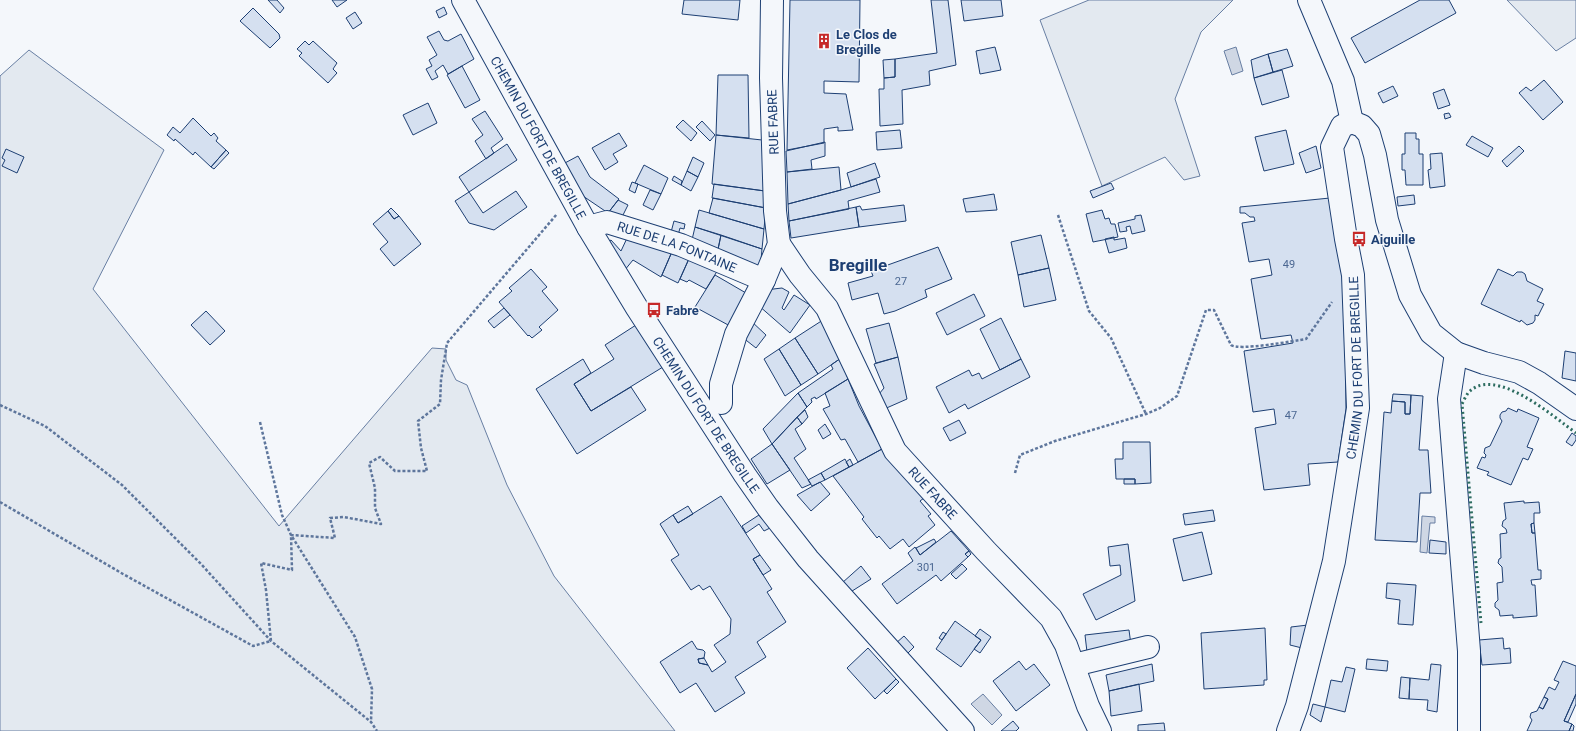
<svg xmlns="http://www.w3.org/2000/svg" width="1576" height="731" font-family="Roboto,sans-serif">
	<rect width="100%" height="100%" fill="#f4f7fb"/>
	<path fill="#e3e9f0" stroke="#687fa3" d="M1089 0H1233L1201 32 1175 99 1200 176 1184 180 1165 157 1102 186 1040 20Z
		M1507 0H1576V38L1556 51Z
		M29 50 164 150 93 289 279 526 432 348 446 349V360L456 380 467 385 507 485 554 576 675 731H0V76Z"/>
	<path fill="#cfd7e4" stroke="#687fa3" d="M1236 47 1243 71 1232 75 1224 51Z
		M1422 516 1435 517V523H1430L1427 553 1420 552Z
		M983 694 1002 715 992 725 971 704Z"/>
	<path fill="#d5e0f0" stroke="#1d3f73" d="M268 0H277L284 8 280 13Z
		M332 0H347L337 7Z
		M684 0H740L738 20 682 14Z
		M790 0H860L859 82 824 81V93L846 94 853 130 838 131V127L824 129V143L787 150Z
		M931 0H948L956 65 929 71 930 85 902 90 903 124 880 126 879 89H884V78L895 77V59L937 53Z
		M961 0H1001L1003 16 964 21Z
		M1420 0H1449L1456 13 1365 63 1351 38Z
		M444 7 447 14 439 18 436 11Z
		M253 8 279 34 280 38 270 48 240 21Z
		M355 12 362 23 353 29 346 18Z
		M439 31 444 40 448 41 461 34 474 59 448 74 443 65 435 71 438 77 432 80 426 69 432 66 429 60 437 55 427 37Z
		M305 41 309 45 313 41 337 63 333 69 337 73 328 83 299 56 302 53 297 49Z
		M995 47 1001 70 980 74 976 51Z
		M1287 49 1293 66 1273 72 1268 54Z
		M1268 54 1273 72 1254 78 1251 60Z
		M895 59V77L884 78 883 60Z
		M462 66 480 100 465 108 447 75Z
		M1282 70 1289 97 1262 105 1254 78Z
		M718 75H748L749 138 716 135Z
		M1544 80 1563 102 1543 120 1519 93 1526 87 1531 91Z
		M1393 86 1398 96 1383 103 1378 93Z
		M1444 89 1450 105 1438 109 1433 93Z
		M428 103 437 123 413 135 403 115Z
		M485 111 503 139 491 148 494 153 486 159 475 141 483 135 472 119Z
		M1449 113 1451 117 1445 119 1444 114Z
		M193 118 211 136 214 133 218 138 216 141 226 150 211 167 195 152 193 155 175 139 174 141 167 135 173 127 180 133Z
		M683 120 697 133 691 141 676 127Z
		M702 121 715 135 710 141 696 127Z
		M900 130 902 148 877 150 876 132Z
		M1286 130 1294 164 1264 171 1255 137Z
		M619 133 627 146 613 154 618 162 605 170 592 148Z
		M1405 133H1416V139H1419V154H1423V185H1406L1405 170H1402V154H1405Z
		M716 135 762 140 765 191 712 184Z
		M1472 136 1493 148 1488 157 1466 145Z
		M825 142V156L811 160 812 169 787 172 786 151Z
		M507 144 517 160 469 192 459 177Z
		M1316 146 1321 168 1306 173 1299 153Z
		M1519 146 1524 151 1507 167 1502 161Z
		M6 149 24 157 17 173 2 166 5 160 2 158Z
		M226 150 229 153 214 169 211 167Z
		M1442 153 1445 186 1430 188 1428 170 1431 169 1430 154Z
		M578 156 590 177 619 199 608 213 580 194 563 164Z
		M693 157 704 163 698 177 687 171Z
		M875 163 880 177 851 187 847 173Z
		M644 165 668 178 661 194 635 183Z
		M839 167 841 190 788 204 787 172Z
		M687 171 698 177 691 191 681 185Z
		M674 176 682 181 681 185 672 180Z
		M876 179 880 192 848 201 849 209 789 221 788 204 841 190Z
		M632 182 638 184 635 193 629 190Z
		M1111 183 1114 189 1093 198 1090 191Z
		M714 184 765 191 766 208 712 198Z
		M650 190 661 194 653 210 643 205Z
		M516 191 527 207 494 230 469 223 455 201 469 192 483 213Z
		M994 194 997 210 966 212 963 199Z
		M1414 195 1415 204 1398 206 1397 197Z
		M713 198 766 208 764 229 709 213Z
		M1330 198 1345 291 1346 409 1338 462 1308 464 1310 485 1264 490 1255 428 1276 424 1274 409 1253 412 1244 351 1293 343 1291 335 1261 339 1251 279 1272 275 1269 259 1249 262 1242 223 1255 221 1254 217H1250L1245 213H1240V207Z
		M618 200 628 205 621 219 608 213Z
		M904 205 906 221 859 227 856 207 860 206 862 210Z
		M856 207 859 227 791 238 789 221Z
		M391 208 399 216 394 219 388 211Z
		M699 210 764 229 762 249 695 227Z
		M1102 210 1105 219 1109 218 1111 224H1115L1118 237 1093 242 1086 214Z
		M388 211 394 219 399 216 421 244 394 266 380 249 388 242 373 224Z
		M1141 215 1145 231 1132 234 1130 226 1126 227 1127 231 1120 232 1118 223 1135 219V216Z
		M674 221 685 224 684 229 680 228 677 239 670 236Z
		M695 227 721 235 717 254 691 244Z
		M721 235 762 249 760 272 717 254Z
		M1041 235 1049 268 1018 275 1011 242Z
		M628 236 674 247 661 277 633 260 624 271 606 243 611 240 621 251Z
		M1114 237V240L1125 238 1127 248 1109 253 1105 239Z
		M674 247 692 252 678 283 662 275Z
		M938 247 952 279 925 290 927 297 895 311 884 314 878 293 852 300 848 283 873 276 871 271Z
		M692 252 721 265 706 289 689 280 687 282 680 279Z
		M1049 268 1056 300 1024 307 1018 275Z
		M531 269 547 287 542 291 558 310 539 327 542 330 532 338 529 335 528 336 499 302 512 291 509 288Z
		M1498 269 1513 276 1517 272H1522L1525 274 1527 281 1543 289 1537 301 1544 304 1538 316 1535 315V320L1533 323 1527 325 1521 320 1520 322 1481 304Z
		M715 275 746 293 730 326 695 307Z
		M782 288 789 292 782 308 784 310 794 295 810 305 790 333 758 305 765 290Z
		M974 294 985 316 947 335 936 313Z
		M504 308 510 315 494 328 488 321Z
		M206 311 225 331 210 345 191 325Z
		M826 318 844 356 818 374 795 338Z
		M1001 318 1021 359 1000 370 980 329Z
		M750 320 766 335 756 348 742 337Z
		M889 323 898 357 876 363 866 329Z
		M636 325 663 367 591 411 574 384 614 359 605 345Z
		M795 338 818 374 801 385 779 349Z
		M779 349 801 385 785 396 764 359Z
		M1565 351 1576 353V381L1562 378Z
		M898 357 907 399 882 410 879 394 884 388 874 364Z
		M841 358 848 379 816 399 815 397 811 399 812 402 807 407 798 393 833 369 831 365Z
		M583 359 591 373 574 384 591 411 631 387 646 410 577 454 536 389Z
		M1021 359 1030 377 968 409 965 404 949 413 936 387 969 370 972 376 979 373 982 379Z
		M848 379 859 406 882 449 858 462 845 439 841 440 823 409 830 406 825 393Z
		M798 393 807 407 772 444 763 429Z
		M1393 394 1411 395 1410 414H1405V402L1392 401Z
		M1411 395 1423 396 1419 450H1428L1431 493H1420L1417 542 1375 540 1384 412 1391 413 1392 401 1405 402V414H1410Z
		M1508 408 1517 412 1518 409 1539 418 1527 447 1533 449 1528 460 1523 458 1511 485 1487 475 1489 472 1477 468 1482 457 1485 458 1486 455 1484 453 1485 448 1490 446 1502 421 1500 418V415L1502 412 1506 411Z
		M805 410 808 417 802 424 797 417Z
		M797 417 802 424 795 429 806 449 794 458 811 484 802 488 772 444Z
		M959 420 966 433 950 441 943 428Z
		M825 424 831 434 823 439 818 430Z
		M1572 433 1576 436V440L1572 446 1566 442Z
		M1123 442H1150L1151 483 1135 484V479H1116L1115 459H1123Z
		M772 444 790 470 767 484 751 459Z
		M882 449 924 498 920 501 931 514 928 516 935 525 909 547 903 539 890 549 879 536 877 538 862 519 864 517 833 476Z
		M845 459 849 467 825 480 821 473Z
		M850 459 853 465 849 467 846 462Z
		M821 473 825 480 812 486 808 480Z
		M1124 479H1135V484H1124Z
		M820 482 830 494 811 511 797 495Z
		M721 496 760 555 753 559 772 589 767 592 786 622 757 642 766 657 735 677 745 693 715 712 696 683 680 693 660 662 692 641 697 649 703 650 705 652 704 658 698 659 699 663 708 665 712 672 726 662 714 645 730 634 731 619 710 586 703 590 699 585 691 590 671 560 679 555 660 524 673 515 678 523Z
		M1524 501V503L1539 502 1540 513H1534V523L1531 524 1532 533H1535L1538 570H1541V579L1531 580 1532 585H1535L1537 616 1513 618V615L1500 616 1499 610 1495 607V603L1498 600 1497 583 1503 582 1502 567 1498 563 1499 559 1501 558 1500 534 1507 533 1506 529 1502 526 1503 521 1506 519 1504 503Z
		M688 506 693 514 678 523 673 515Z
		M1213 510 1215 521 1185 525 1183 514Z
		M759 515 770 528 764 531 759 524 746 533 742 526Z
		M1534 523 1535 533H1532L1531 524Z
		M951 531 969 551 965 554 968 557 941 581 936 575 897 604 882 584 913 561 908 553 915 547 920 555Z
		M1202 532 1212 574 1183 581 1173 539Z
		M934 539 936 542 920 555 916 548Z
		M1430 540 1446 542V554L1429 553Z
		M1128 544 1135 601 1096 620 1083 594 1121 575 1120 565 1110 566 1108 547Z
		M969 551 971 554 968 557 965 554Z
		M760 555 771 570 763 575 753 559Z
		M962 564 967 569 956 579 951 574Z
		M861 566 871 579 849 593 842 583Z
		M1387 583 1416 585 1413 625 1398 624 1400 600 1386 598Z
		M955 621 981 640 961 667 936 649Z
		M1308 625 1302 648 1290 645 1291 627Z
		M1265 628 1267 680H1264V685L1204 689 1201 633Z
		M980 629 991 637 980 653 974 649 981 640 975 636Z
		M1129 630 1131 645 1087 652 1085 635Z
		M943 632 946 634 942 640 939 638Z
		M904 636 914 647 905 656 895 644Z
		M1503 638 1504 649 1510 648 1511 663 1482 665 1479 640Z
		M868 648 896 679 875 699 847 668Z
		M704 658 708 665 699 663 698 659Z
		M1367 659 1388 661 1387 671 1366 669Z
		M1019 661 1026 670 1034 664 1050 685 1016 711 993 681Z
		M1563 661 1576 666V694L1564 721 1572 724 1569 731H1527L1532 720 1530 717 1531 713 1537 711 1539 707 1543 709 1548 699 1544 697 1549 687 1555 690 1559 682 1554 680Z
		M1152 664 1154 681 1109 691 1106 675Z
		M1431 664 1441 665 1437 712 1427 710 1428 700 1409 699 1410 678 1429 680Z
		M1346 667 1355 669 1345 712 1325 707 1331 680 1342 682Z
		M1401 677 1410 678 1409 699 1399 698Z
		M896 679 899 682 887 694 884 691Z
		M1139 684 1142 711 1111 716 1109 691Z
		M1576 694V704L1568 722 1564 721Z
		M1544 697 1548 699 1543 709 1539 707Z
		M1313 704 1325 707 1321 722 1310 715Z
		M1013 721 1019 728 1016 731H1001Z
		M1164 723 1165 731H1138V725Z
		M1572 724 1574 726 1573 731H1569Z"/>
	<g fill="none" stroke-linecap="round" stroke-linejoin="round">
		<defs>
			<g id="minor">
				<path id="s1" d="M463 0 588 227 637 308 745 475 768 508 808 559 963 731"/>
				<path d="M1309 0 1343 81 1352 122"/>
				<path id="s2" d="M588 227 607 222 681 245 764 280"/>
				<path id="s3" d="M779 244 800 275 827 308 895 451 986 551 1051 618 1066 645 1088 706 1100 731"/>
				<path d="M1456 353 1449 399 1469 651V731"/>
				<path d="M721 403V384L736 334 764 280 779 244 775 211 771 78 772 0"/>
				<path d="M1074 665 1148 647"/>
				<path id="s4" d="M1288 731 1297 706 1334 561 1358 408 1353 275 1346 239 1332 147 1342 126 1352 122 1362 126 1369 134 1375 155 1387 220 1410 295 1431 333 1456 353 1484 363 1519 372 1539 383 1576 409"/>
			</g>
		</defs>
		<use href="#minor" stroke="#1d3f73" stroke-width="24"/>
		<path stroke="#5e769c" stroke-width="2.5" stroke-dasharray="3 2" stroke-linecap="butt" d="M1058 215 1089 311 1111 338 1146 414
			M0 405 45 426 122 485 201 564 271 641 371 722 377 731
			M260 422 282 515 291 535 355 637 372 689 371 722
			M1015 473 1020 455 1055 441 1146 414 1160 408 1177 396 1206 310H1214L1231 345C1239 351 1293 341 1306 339L1332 302
			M0 502 123 574 253 646 271 641 266 590 261 563 292 570 291 535 335 538 330 518 344 517 381 524 375 508V488L369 463 380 457 395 471H427L421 448 418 421 440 404 441 380 447 343 557 214"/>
		<use href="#minor" stroke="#f4f7fb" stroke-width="22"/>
		<path stroke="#2c6c60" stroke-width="3" stroke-dasharray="2 3" stroke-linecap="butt" d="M1481 623 1462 404C1464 400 1466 396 1468 393 1494 364 1554 417 1576 433"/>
	</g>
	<defs>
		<symbol id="building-bare" viewBox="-9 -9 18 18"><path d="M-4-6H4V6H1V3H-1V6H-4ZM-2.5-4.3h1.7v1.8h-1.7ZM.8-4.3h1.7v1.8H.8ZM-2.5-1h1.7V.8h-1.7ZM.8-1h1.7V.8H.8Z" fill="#c62828" stroke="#f4f7fb" stroke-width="2.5" paint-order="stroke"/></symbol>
		<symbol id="bus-bare" viewBox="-9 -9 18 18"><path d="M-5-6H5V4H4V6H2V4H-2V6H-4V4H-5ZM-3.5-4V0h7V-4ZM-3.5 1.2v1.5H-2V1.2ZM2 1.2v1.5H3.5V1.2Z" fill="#c62828" stroke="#f4f7fb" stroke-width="2.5" paint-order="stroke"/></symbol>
	</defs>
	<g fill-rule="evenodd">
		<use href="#building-bare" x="813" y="30" width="22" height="22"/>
		<use href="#bus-bare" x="1348" y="228" width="22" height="22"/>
		<use href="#bus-bare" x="643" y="299" width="22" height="22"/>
	</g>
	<g text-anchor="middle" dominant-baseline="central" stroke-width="3" stroke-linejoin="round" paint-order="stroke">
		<g font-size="11" fill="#4b6792">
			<text x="1289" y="264">49</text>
			<text x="901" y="281">27</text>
			<text x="1291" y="415">47</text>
			<text x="926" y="567">301</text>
		</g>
		<g font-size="13" font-weight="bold" fill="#1d3f73" stroke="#f4f7fb" text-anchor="start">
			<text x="836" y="34">Le Clos de<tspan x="836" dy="15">Bregille</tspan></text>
			<text x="1371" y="239">Aiguille</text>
			<text x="666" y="310">Fabre</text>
		</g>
		<g font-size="13" fill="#1d3f73" stroke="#f4f7fb">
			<text transform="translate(773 122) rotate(-92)">RUE FABRE</text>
			<text stroke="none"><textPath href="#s1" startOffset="157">CHEMIN DU FORT DE BREGILLE</textPath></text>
			<text stroke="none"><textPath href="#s2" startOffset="94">RUE DE LA FONTAINE</textPath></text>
			<text stroke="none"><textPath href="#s4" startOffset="371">CHEMIN DU FORT DE BREGILLE</textPath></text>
			<text stroke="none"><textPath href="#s1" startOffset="481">CHEMIN DU FORT DE BREGILLE</textPath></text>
			<text stroke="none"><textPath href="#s3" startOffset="295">RUE FABRE</textPath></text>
		</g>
		<g font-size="17" font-weight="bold" fill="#1d3f73" stroke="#f4f7fb">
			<text x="858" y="265">Bregille</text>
		</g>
	</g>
</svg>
